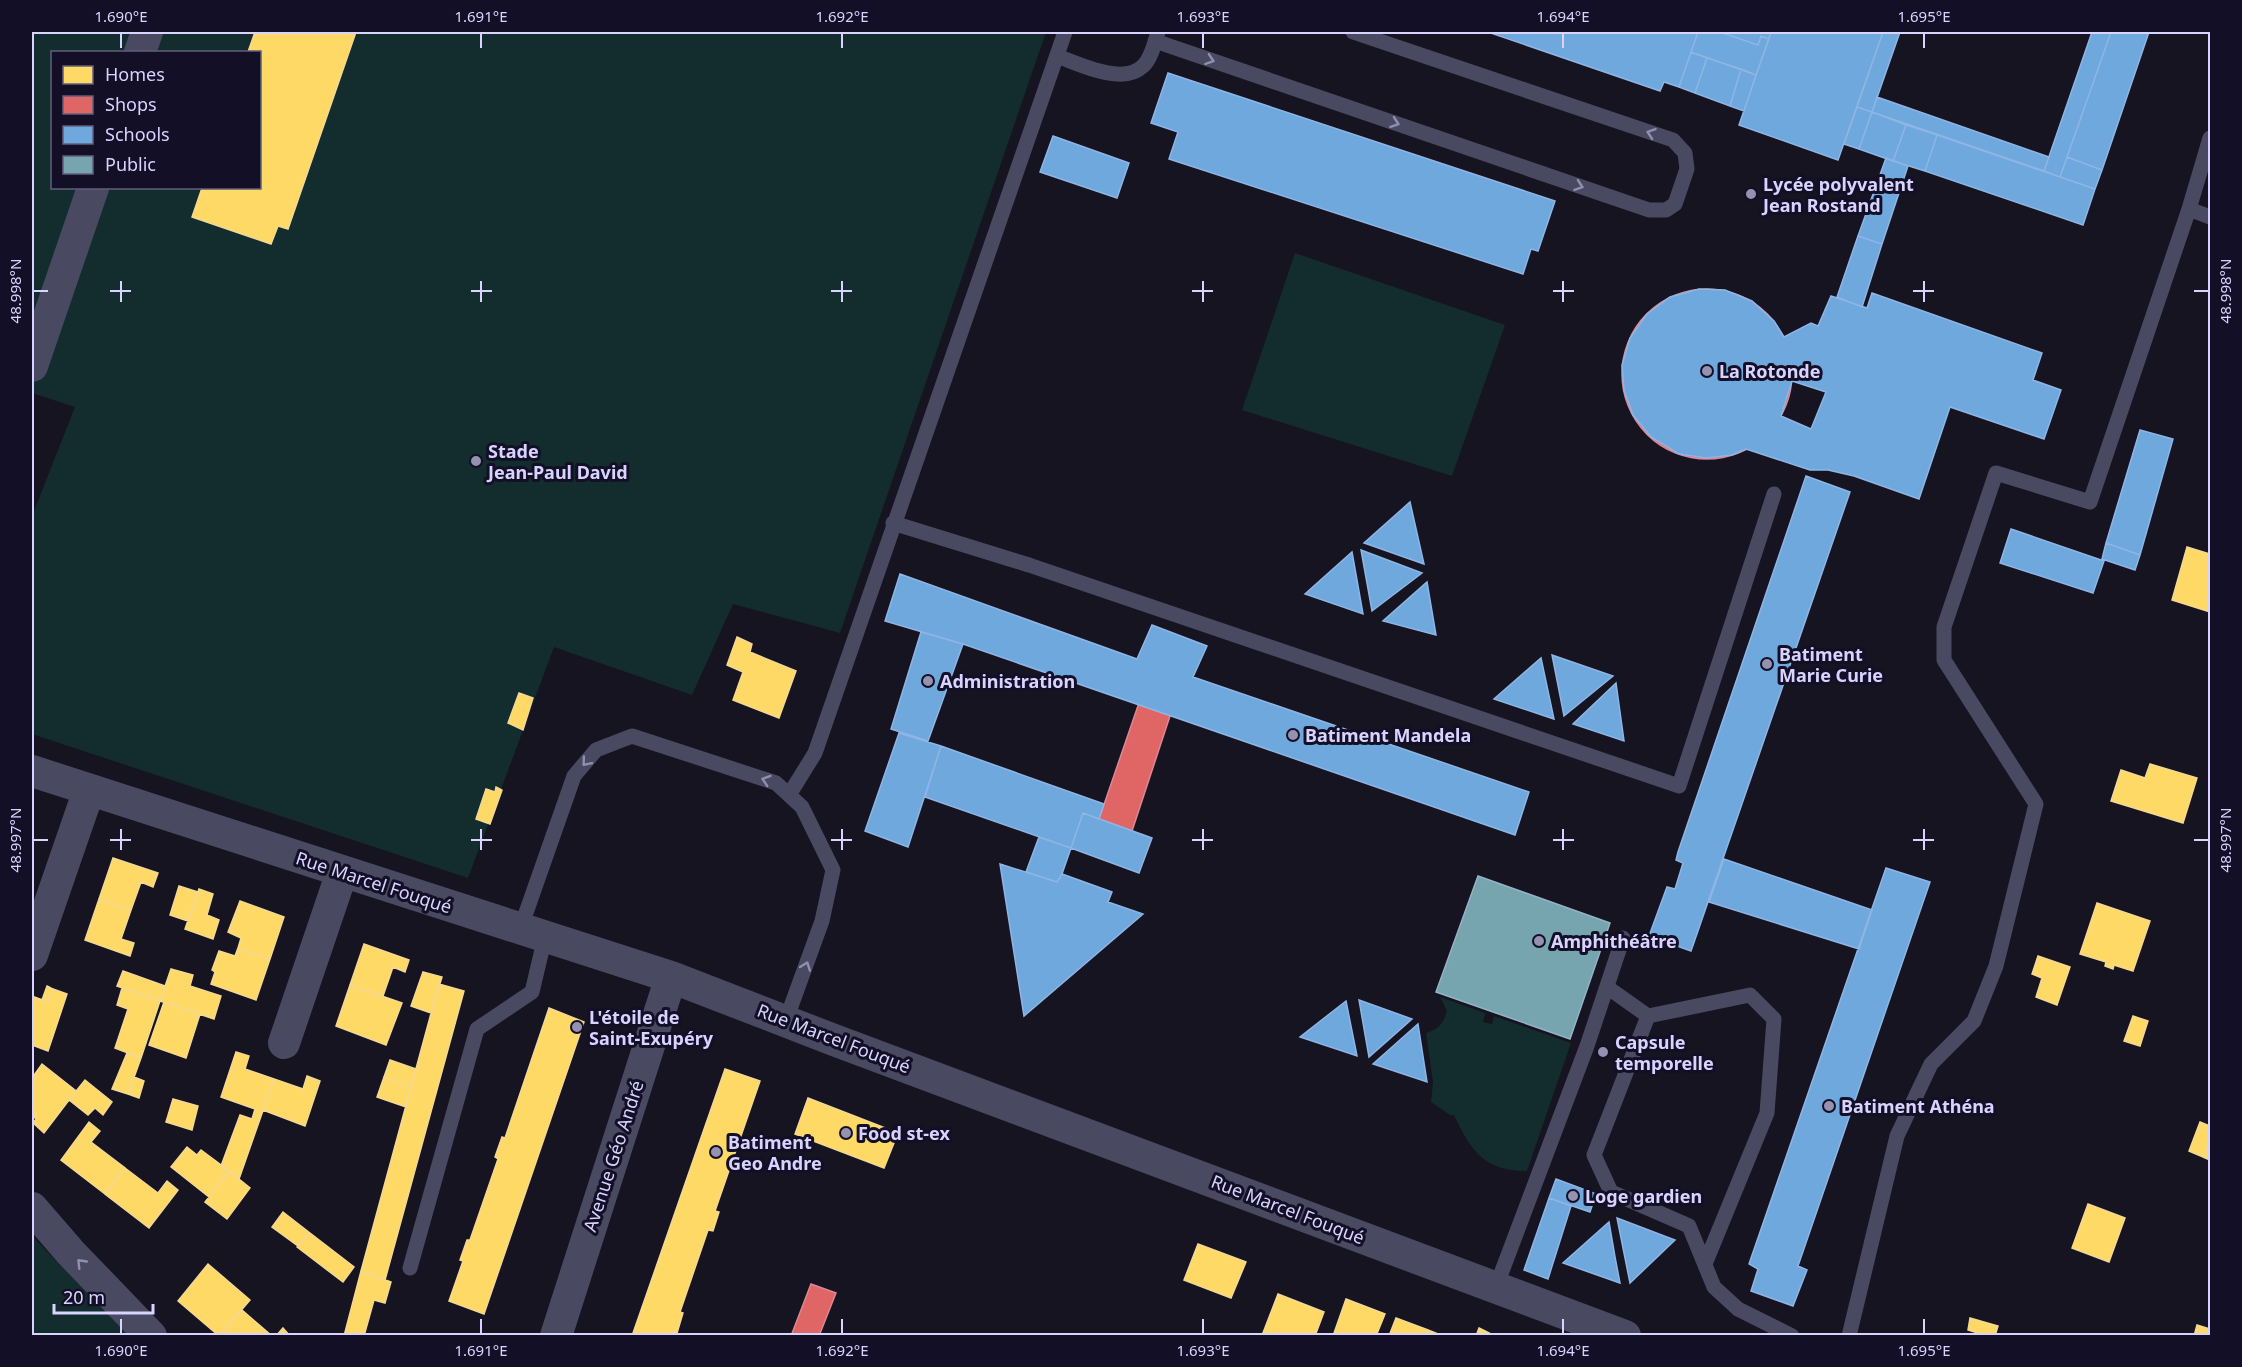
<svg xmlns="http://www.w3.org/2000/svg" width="2242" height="1367" font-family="'Noto Sans',sans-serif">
	<rect width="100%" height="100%" fill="#161421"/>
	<path fill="#132c2d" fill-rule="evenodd" d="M32 32H1046L840 633 733 604 692 695 554 647 468 878 32 734V516L75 407 32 393ZM52 52H260V188H52Z
		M1295 253 1505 325 1452 476 1242 410Z
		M1440 997 1485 1013 1483 1022 1492 1024 1494 1016 1571 1043 1527 1171C1484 1171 1471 1151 1454 1115H1450L1431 1102 1433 1082 1426 1033C1439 1029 1443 1024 1447 1011Z
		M32 1235 38 1242 129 1335H32Z"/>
	<path fill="#ffd966" stroke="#f4d894" stroke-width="1.5" d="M255 32H356L288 229 278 226 271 244 192 217 202 188H260V52H248Z
		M2187 547 2210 554V612L2172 600Z
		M737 637 752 644 750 652 796 671 779 718 733 700 743 672 727 665Z
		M519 693 533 698 523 730 508 723Z
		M2150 764 2197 778 2183 823 2111 801 2121 770 2145 778Z
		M496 787 502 790 490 824 476 819 486 789 495 792Z
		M113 858 158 873 153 887 141 882 131 910 99 899Z
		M179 886 198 892 188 921 170 915Z
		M199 889 213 894 207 915 219 920 213 939 185 929Z
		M99 899 131 910 121 939 134 943 130 956 85 940Z
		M240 901 284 917 270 959 238 948 241 938 228 932Z
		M2097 903 2150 921 2133 971 2114 965 2113 969 2105 966 2106 962 2080 954Z
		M364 944 409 960 405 972 393 967 383 996 350 985Z
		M238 948 270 959 256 1000 211 984 215 972 212 970 219 951 235 956Z
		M2038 956 2070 967 2057 1005 2036 997 2042 978 2032 974Z
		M171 969 193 975 190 986 221 996 214 1019 160 1001Z
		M123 971 165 986 160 1001 117 986Z
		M423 972 442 977 431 1013 411 1006Z
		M439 984 464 991 385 1280 361 1271Z
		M350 985 402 1003 386 1045 336 1026Z
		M47 986 53 989 48 1002 42 1000Z
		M122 988 160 1001 141 1058 115 1048 128 1009 117 1005Z
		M53 989 67 994 48 1051 32 1045V996L48 1002Z
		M164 1002 200 1014 186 1058 149 1045Z
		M549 1008 584 1022 484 1314 449 1301 463 1261 460 1260 467 1240H470L498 1159 495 1157 502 1137 505 1138Z
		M2133 1016 2148 1021 2140 1046 2124 1041Z
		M236 1052 249 1056 245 1069 274 1079 239 1179 221 1166 240 1115 252 1119 255 1109 221 1097Z
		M127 1053 141 1058 128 1094 112 1089Z
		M390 1060 416 1069 411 1087 384 1077Z
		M42 1064 76 1091 44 1133 33 1123 36 1119 32 1115V1078Z
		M725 1069 760 1081 715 1211 719 1212 713 1231 708 1230 680 1312 683 1313 677 1333 673 1332 672 1336H632Z
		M307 1076 320 1081 305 1126 263 1110 274 1079 303 1089Z
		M134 1077 144 1081 139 1098 128 1094Z
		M384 1077 411 1087 406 1107 377 1097Z
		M85 1080 112 1102 103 1115 95 1108 88 1115 69 1100Z
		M808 1098 898 1133 884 1168 795 1134Z
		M173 1099 198 1106 192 1130 166 1122Z
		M89 1122 100 1131 91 1142 125 1168 105 1194 61 1160Z
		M2200 1122 2210 1126V1138L2203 1157 2189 1151Z
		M2210 1138V1160L2203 1157Z
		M187 1147 197 1155 201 1150 229 1171 209 1197 171 1167Z
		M125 1168 158 1193 167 1181 178 1190 149 1228 105 1194Z
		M229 1171 250 1188 227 1219 205 1202Z
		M2088 1204 2125 1218 2109 1262 2072 1248Z
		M283 1212 310 1233 298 1246 272 1227Z
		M310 1233 354 1267 343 1282 297 1247Z
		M1198 1244 1246 1262 1231 1298 1184 1280Z
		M208 1264 250 1300 219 1336 178 1301Z
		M361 1271 391 1282 385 1303 374 1300 364 1336H344Z
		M1278 1294 1324 1312 1315 1336H1269L1263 1333Z
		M1346 1299 1385 1314 1376 1336H1333Z
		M242 1310 272 1336H219Z
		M1396 1318 1428 1330 1425 1336H1389Z
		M1970 1318 1998 1326 1995 1336H1987L1968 1330Z
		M2197 1325 2210 1329V1336H2194Z
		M283 1328 290 1336H276Z
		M1479 1328 1495 1336H1476Z
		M1428 1330 1443 1336H1425Z"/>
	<path fill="#e06666" stroke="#de8794" stroke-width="1.5" d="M1622 374a85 85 0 1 1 170 0a85 85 0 1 1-170 0Z
		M1140 700 1172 710 1132 831 1099 819Z
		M811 1284 836 1293 819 1336H791Z"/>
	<path fill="#6fa8dc" stroke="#8fb5e6" stroke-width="1.5" fill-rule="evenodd" d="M1488 32H1698L1679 87 1664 82 1660 91Z
		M1698 32H1720L1758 45 1761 36 1769 39 1756 75 1691 52Z
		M1720 32H1771L1769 39 1761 36 1758 45Z
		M1771 32H1883L1838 160 1739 125Z
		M1883 32H1900L1872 112 1857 107Z
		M2092 32H2111L2060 177 2044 171Z
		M2111 32H2149L2102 170 2067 157Z
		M1691 52 1707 58 1695 93 1679 87Z
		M1707 58 1741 69 1730 106 1695 93Z
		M1741 69 1756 75 1744 111 1730 106Z
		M1168 73 1555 201 1538 251 1531 249 1523 274 1169 159 1178 132 1151 123Z
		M1877 97 2049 157 2044 171 1872 112Z
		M1857 107 1872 112 1859 149 1844 144Z
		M1872 112 1906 125 1893 161 1859 149Z
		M1906 125 1937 135 1925 171 1893 161Z
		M1937 135 2095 189 2083 225 1925 171Z
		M1053 136 1129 163 1117 198 1040 172Z
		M2067 157 2102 170 2095 189 2060 177Z
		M1886 158 1908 166 1882 244 1858 236Z
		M1858 236 1882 244 1862 307 1837 297Z
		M1699 289 1725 290 1752 301 1774 321 1784 337 1811 323 1818 326 1831 296 1867 308 1872 293 2042 353 2033 380 2061 390 2044 439 1950 407 1919 499 1854 476 1828 470H1810L1746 449 1732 455 1706 458 1679 454 1651 437 1633 415 1624 390 1622 365 1630 338 1647 314 1670 297ZM1792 381 1826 392 1811 429 1781 416Z
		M2140 430 2173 439 2140 555 2106 543Z
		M1806 476 1850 492 1691 951 1649 936 1667 887 1675 889 1683 863 1676 860 1678 852Z
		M1410 502 1424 564 1364 543Z
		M2011 529 2104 561 2093 593 2000 563Z
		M2106 543 2140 555 2135 570 2102 559Z
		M1361 550 1422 573 1372 611Z
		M1352 552 1363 614 1305 594Z
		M900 574 1137 659 1152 625 1207 646 1193 677 1529 792 1515 835 963 644 885 621Z
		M1427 582 1436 635 1383 621Z
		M921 632 963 644 928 741 891 729Z
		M1552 655 1613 676 1564 716Z
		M1541 658 1554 719 1494 699Z
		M1616 683 1624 741 1573 724Z
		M899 733 941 746 908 847 865 831Z
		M941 746 1104 804 1099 819 1083 813 1071 848 925 797Z
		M1083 813 1152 838 1139 873 1071 848Z
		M1039 837 1071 848 1062 874 1057 882 1026 872Z
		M1724 859 1872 910 1859 949 1709 902Z
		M1000 864 1057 882 1062 874 1112 892 1108 902 1143 914 1024 1016Z
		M1886 868 1930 882 1798 1266 1807 1270 1793 1306 1751 1291 1758 1269 1749 1264Z
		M1359 1000 1412 1019 1369 1057Z
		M1346 1001 1357 1056 1300 1037Z
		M1418 1024 1427 1082 1373 1064Z
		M1556 1179 1596 1194 1590 1212 1549 1198Z
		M1549 1198 1571 1206 1548 1279 1524 1270Z
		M1617 1218 1675 1240 1630 1283Z
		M1609 1222 1615 1257 1620 1283 1563 1263Z"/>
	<path fill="#76a5af" stroke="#94b3c7" stroke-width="1.5" d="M1478 876 1610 923 1570 1039 1436 992Z"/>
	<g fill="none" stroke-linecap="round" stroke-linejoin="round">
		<path stroke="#4a4962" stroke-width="15" d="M1155 41 1649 210H1666L1675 204 1687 169 1685 153 1673 140 1353 32
			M1057 56C1079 64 1123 86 1143 66 1151 59 1155 42 1158 32
			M2189 209 2210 138
			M893 523 1029 565 1679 786 1774 494
			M789 795 815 753 1065 32
			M521 927 574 776 596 750 632 736 776 783 802 807 833 870 822 921 786 1020
			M1607 987 1648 1016 1594 1155 1611 1192 1689 1226 1714 1287 1738 1309 1792 1336
			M1648 1016 1750 995 1774 1019 1767 1113 1705 1264
			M410 1268 477 1029 532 992 545 937
			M1496 1287 1587 1046 1623 938
			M1849 1336 1897 1136 1931 1064 1974 1021 1996 966 2036 804 1944 660V627L1996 473 2090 502 2189 209 2210 217"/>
		<path stroke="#4a4962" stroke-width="32" d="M140 52 147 32
			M32 366 93 188
			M32 771 671 977 834 1040 1625 1336
			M32 955 89 790
			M284 1043 342 872
			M32 1208 71 1253 151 1336
			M556 1336 671 977"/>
	</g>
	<defs><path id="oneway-chevron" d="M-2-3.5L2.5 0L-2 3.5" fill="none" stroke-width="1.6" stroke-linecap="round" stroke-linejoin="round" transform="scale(1.5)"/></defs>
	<g stroke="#928eb0">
		<use href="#oneway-chevron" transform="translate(1210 60) rotate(19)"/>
		<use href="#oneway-chevron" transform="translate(1395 123) rotate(19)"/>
		<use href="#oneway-chevron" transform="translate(1651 133) rotate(-161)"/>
		<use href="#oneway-chevron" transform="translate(1579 186) rotate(19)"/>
		<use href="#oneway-chevron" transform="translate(586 762) rotate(130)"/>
		<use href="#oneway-chevron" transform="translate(766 780) rotate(-162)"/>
		<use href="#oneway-chevron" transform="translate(806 966) rotate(-70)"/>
		<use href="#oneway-chevron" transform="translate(81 1263) rotate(-134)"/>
	</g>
	<path fill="none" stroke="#d9d4ff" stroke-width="2" d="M121 33V48M481 33V48M842 33V48M1203 33V48M1563 33V48M1924 33V48M121 281V302M481 281V302M842 281V302M1203 281V302M1563 281V302M1924 281V302M33 291H48M110 291H131M471 291H492M831 291H852M1192 291H1213M1553 291H1574M1913 291H1934M2194 291H2209M121 829V850M481 829V850M842 829V850M1203 829V850M1563 829V850M1924 829V850M33 840H48M110 840H131M471 840H492M831 840H852M1192 840H1213M1553 840H1574M1913 840H1934M2194 840H2209M121 1319V1334M481 1319V1334M842 1319V1334M1203 1319V1334M1563 1319V1334M1924 1319V1334"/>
	<g fill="#9591b1" stroke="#130f26" stroke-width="2">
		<circle cx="1751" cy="194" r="6"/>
		<circle cx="1707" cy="371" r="6"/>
		<circle cx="476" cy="461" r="6"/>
		<circle cx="1767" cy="664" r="6"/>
		<circle cx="928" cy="681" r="6"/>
		<circle cx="1293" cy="735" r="6"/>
		<circle cx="1539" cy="941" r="6"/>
		<circle cx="577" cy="1027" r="6"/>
		<circle cx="1603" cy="1052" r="6"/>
		<circle cx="1829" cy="1106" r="6"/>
		<circle cx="846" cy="1133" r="6"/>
		<circle cx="716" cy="1152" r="6"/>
		<circle cx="1573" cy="1196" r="6"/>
	</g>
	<g text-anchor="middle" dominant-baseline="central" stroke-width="6" stroke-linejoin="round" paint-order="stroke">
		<g font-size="18" font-weight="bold" fill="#d9d4ff" stroke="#130f26" text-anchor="start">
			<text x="1763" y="184">Lycée polyvalent<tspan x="1763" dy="21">Jean Rostand</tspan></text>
			<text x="1719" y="371">La Rotonde</text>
			<text x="488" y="451">Stade<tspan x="488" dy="21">Jean-Paul David</tspan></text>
			<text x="1779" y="654">Batiment<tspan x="1779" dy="21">Marie Curie</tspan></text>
			<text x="940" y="681">Administration</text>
			<text x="1305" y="735">Batiment Mandela</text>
			<text x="1551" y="941">Amphithéâtre</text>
			<text x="589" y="1017">L'étoile de<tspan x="589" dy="21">Saint-Exupéry</tspan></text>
			<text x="1615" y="1042">Capsule<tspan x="1615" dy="21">temporelle</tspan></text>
			<text x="1841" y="1106">Batiment Athéna</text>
			<text x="858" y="1133">Food st-ex</text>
			<text x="728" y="1142">Batiment<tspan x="728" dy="21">Geo Andre</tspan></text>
			<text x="1585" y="1196">Loge gardien</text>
		</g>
		<g font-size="18" fill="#d9d4ff" stroke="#130f26">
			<text transform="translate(374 882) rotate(18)">Rue Marcel Fouqué</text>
			<text transform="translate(834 1038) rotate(21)">Rue Marcel Fouqué</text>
			<text transform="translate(613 1156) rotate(-72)">Avenue Géo André</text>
			<text transform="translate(1288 1209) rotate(21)">Rue Marcel Fouqué</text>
		</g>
	</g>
	<rect width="2242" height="1367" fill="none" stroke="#130f26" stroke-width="66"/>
	<rect x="51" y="51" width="210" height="138" fill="#130f26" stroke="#625e7d" stroke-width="1.5"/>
	<rect x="63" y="66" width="30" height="18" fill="#ffd966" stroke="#625e7d" stroke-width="1.5"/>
	<text x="105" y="81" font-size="18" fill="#d9d4ff">Homes</text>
	<rect x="63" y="96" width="30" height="18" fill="#e06666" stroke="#625e7d" stroke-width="1.5"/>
	<text x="105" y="111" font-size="18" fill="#d9d4ff">Shops</text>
	<rect x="63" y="126" width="30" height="18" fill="#6fa8dc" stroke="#625e7d" stroke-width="1.5"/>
	<text x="105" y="141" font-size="18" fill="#d9d4ff">Schools</text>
	<rect x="63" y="156" width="30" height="18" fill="#76a5af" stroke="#625e7d" stroke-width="1.5"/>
	<text x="105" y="171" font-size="18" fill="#d9d4ff">Public</text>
	<path d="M54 1304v9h99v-9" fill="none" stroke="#d9d4ff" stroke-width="3"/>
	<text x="63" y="1304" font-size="18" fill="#d9d4ff" stroke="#130f26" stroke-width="4.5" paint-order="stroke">20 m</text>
	<rect x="33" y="33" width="2176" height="1301" fill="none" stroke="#d9d4ff" stroke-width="2"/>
	<g font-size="15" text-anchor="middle" fill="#d9d4ff">
		<text x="121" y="22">1.690°E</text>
		<text x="481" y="22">1.691°E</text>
		<text x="842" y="22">1.692°E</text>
		<text x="1203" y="22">1.693°E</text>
		<text x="1563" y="22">1.694°E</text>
		<text x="1924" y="22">1.695°E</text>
		<text transform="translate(16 291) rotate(-90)" y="5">48.998°N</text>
		<text transform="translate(2226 291) rotate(-90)" y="5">48.998°N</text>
		<text transform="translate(16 840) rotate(-90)" y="5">48.997°N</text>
		<text transform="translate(2226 840) rotate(-90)" y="5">48.997°N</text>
		<text x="121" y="1356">1.690°E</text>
		<text x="481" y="1356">1.691°E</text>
		<text x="842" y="1356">1.692°E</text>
		<text x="1203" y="1356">1.693°E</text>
		<text x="1563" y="1356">1.694°E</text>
		<text x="1924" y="1356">1.695°E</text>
	</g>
</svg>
